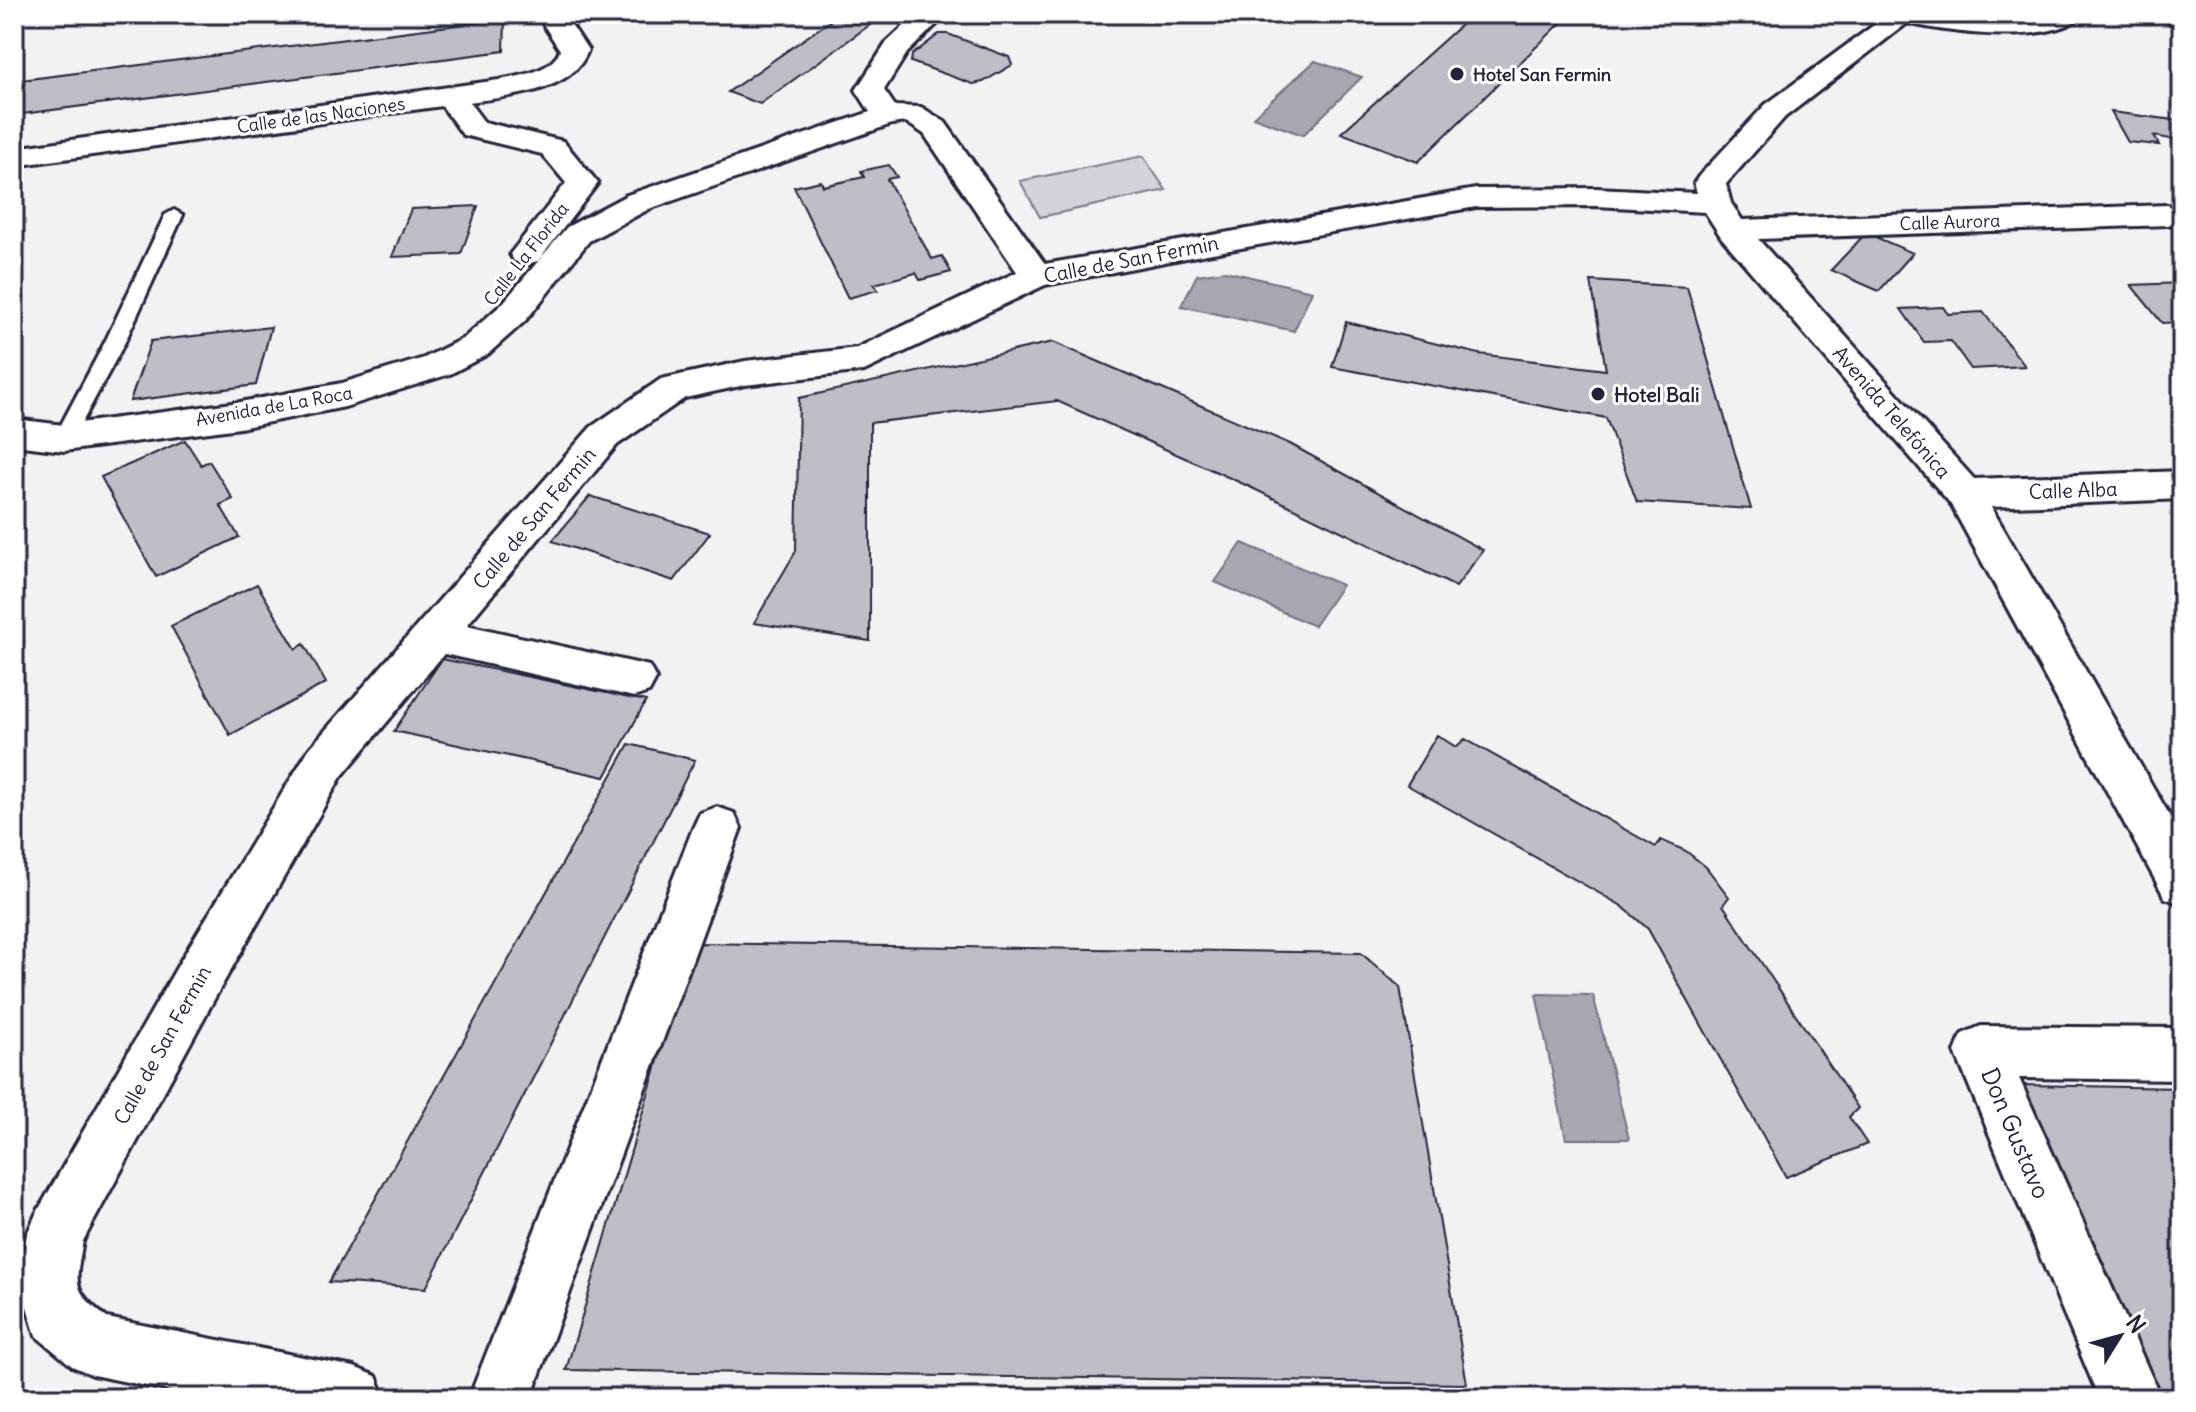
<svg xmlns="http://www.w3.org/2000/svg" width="2196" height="1412" font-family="Delius,sans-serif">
	<rect width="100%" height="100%" fill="#f2f2f3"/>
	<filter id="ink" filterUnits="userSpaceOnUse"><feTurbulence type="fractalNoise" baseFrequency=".0125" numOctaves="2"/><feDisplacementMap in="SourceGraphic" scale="16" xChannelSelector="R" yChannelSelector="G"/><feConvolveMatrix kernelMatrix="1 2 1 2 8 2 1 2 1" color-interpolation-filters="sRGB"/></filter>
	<g filter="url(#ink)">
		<path fill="#d3d3d8" stroke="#7a7a8a" stroke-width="2" d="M1143 156 1166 190 1040 217 1020 181Z"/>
		<path fill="#a8a8b2" stroke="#727282" stroke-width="2" d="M1315 61 1362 77 1303 135 1253 117Z
			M1225 271 1312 291 1294 331 1181 306 1197 275Z
			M1242 543 1342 585 1314 626 1215 582Z
			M1536 994 1593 995 1629 1139H1566Z"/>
		<path fill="#bebec6" stroke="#22223b" stroke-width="2" d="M840 14H885L760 104 728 92Z
			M1473 14 1568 16 1418 162 1341 133Z
			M505 19 504 51 14 115V81Z
			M939 34H948L1009 57 1012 65 983 82 973 84 911 62 912 55Z
			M2111 112 2182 121V141L2154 136 2159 145 2128 142Z
			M889 165 897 177 887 179 932 259 942 256 951 272 920 280 916 273 874 284 878 290 848 298 794 187 821 181 823 186 864 177 861 171Z
			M478 206 461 254 392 257 411 209Z
			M1866 233 1913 253 1879 291 1831 270Z
			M1591 281 1687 287 1751 509 1637 502 1606 418 1332 367 1346 322 1479 354 1606 370Z
			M2182 283V322L2162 323 2131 285Z
			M1943 307 1948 314 1983 312 2025 366 1971 369 1951 341 1924 342 1901 309Z
			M271 327 256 385 130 401 151 341Z
			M1053 342 1290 444 1483 550 1456 587 1248 486 1057 401 870 423V641L754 623 796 551 799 398Z
			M185 440 201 465 209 461 233 499 220 505 239 537 156 577 101 477Z
			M590 496 710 533 674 581 552 541Z
			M257 584 296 649 304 644 326 683 230 735 171 626Z
			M442 659 646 701 605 777 394 731Z
			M1437 735 1456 747 1465 739 1656 847 1661 840 1686 851 1706 867 1729 897 1723 905 1858 1108 1849 1117 1867 1144 1786 1177 1648 929 1622 906 1407 785Z
			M629 744 695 760 426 1288 329 1282Z
			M693 943 1361 953 1400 987 1467 1384 566 1370Z
			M2020 1085 2182 1088V1398H2149Z"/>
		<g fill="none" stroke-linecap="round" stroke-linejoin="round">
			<defs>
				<path id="service" d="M1905 14C1941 22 1980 28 2017 25 2041 23 2062 14 2085 14 2048 48 1943 32 1898 21V15Z
					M174 210 183 215 125 342 71 443H57L54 438 105 342 165 215Z"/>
				<path id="minor" d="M545 14H571V24L588 50C573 93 508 96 469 102L484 122 563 141 598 183 538 261 526 264 514 261 510 254 566 183 542 154 463 135 442 106 14 166V148L499 80C519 76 552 72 560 50L543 24Z
					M917 14H947L907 53 884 90 895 106 921 107 945 122 1045 264 1476 189 1596 188 1697 193 1694 183 1699 176 1765 105 1889 14H1919L1785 117 1726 184 1731 203 1742 220 2168 205 2182 212 2179 222 2168 225 1758 239 1974 479 2182 471V499L1991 507 2182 837V904L2165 898 1950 503 1721 237 1705 212 1596 206 1476 207 1207 254 1045 285 864 371 745 385 685 398 617 445 467 625 649 666 656 679 649 692 634 697 444 654 341 777 217 994 83 1241C75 1285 71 1288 107 1318L354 1367 376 1376 385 1398H205L93 1375 72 1366 36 1336 18 1278 27 1234 36 1214 181 960 309 749 591 427 661 379 745 361 857 348 1017 272 924 134 906 122 892 124 649 209 589 241 526 320 488 354 450 374 345 407 240 428 64 451 14 445V419L64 425 240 402 342 383 424 358 464 338 502 304 567 227 627 195 870 112 856 90 887 42Z
					M2165 14H2182V27L2172 25Z
					M717 807 734 813 741 828 531 1398H469L693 828 700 813Z
					M1981 1026 2182 1028V1080L2019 1078 2161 1398H2099L1955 1052 1962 1034Z"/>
			</defs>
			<use href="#service" stroke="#22223b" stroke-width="6"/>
			<use href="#minor" stroke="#22223b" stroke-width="6"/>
			<use href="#service" fill="#fff" fill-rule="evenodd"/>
			<use href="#minor" fill="#fff" fill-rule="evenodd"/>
		</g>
	</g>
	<g fill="#22223b" stroke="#fff" stroke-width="3">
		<circle cx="1457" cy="74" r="8"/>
		<circle cx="1598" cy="394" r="8"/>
	</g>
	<g text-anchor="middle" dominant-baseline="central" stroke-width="6" stroke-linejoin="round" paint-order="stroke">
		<g font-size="18" font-weight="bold" fill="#22223b" stroke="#fff" text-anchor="start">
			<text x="1473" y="74">Hotel San Fermin</text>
		</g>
		<g font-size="18" fill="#22223b" stroke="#fff">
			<text transform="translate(321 115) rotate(-8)">Calle de las Naciones</text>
			<text transform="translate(1950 222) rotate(-2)">Calle Aurora</text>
			<text transform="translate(526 254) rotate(-52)">Calle La Florida</text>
			<text transform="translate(274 406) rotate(-10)">Avenida de La Roca</text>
		</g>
		<g font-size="20" fill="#22223b" stroke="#fff">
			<text transform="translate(1131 259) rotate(-11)">Calle de San Fermin</text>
			<text transform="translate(1892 412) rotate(49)">Avenida Telefónica</text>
			<text transform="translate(2073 490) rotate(-2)">Calle Alba</text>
			<text transform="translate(534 518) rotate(-50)">Calle de San Fermin</text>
			<text transform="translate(162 1045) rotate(-61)">Calle de San Fermin</text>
		</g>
		<g font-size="20" font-weight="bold" fill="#22223b" stroke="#fff" text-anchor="start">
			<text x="1614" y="394">Hotel Bali</text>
		</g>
		<g font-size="24" fill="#22223b" stroke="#fff">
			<text transform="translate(2016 1133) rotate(67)">Don Gustavo</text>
		</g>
	</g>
	<rect width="2196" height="1412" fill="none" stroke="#fff" stroke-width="48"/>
	<rect x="24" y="24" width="2148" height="1364" fill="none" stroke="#22223b" stroke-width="3" filter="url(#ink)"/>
	<g transform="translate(2120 1336) rotate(53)" stroke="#ffffff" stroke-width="6" paint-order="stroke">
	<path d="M0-6L14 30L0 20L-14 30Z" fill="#22223b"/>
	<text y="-12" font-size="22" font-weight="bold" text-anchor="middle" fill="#22223b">N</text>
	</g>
</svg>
